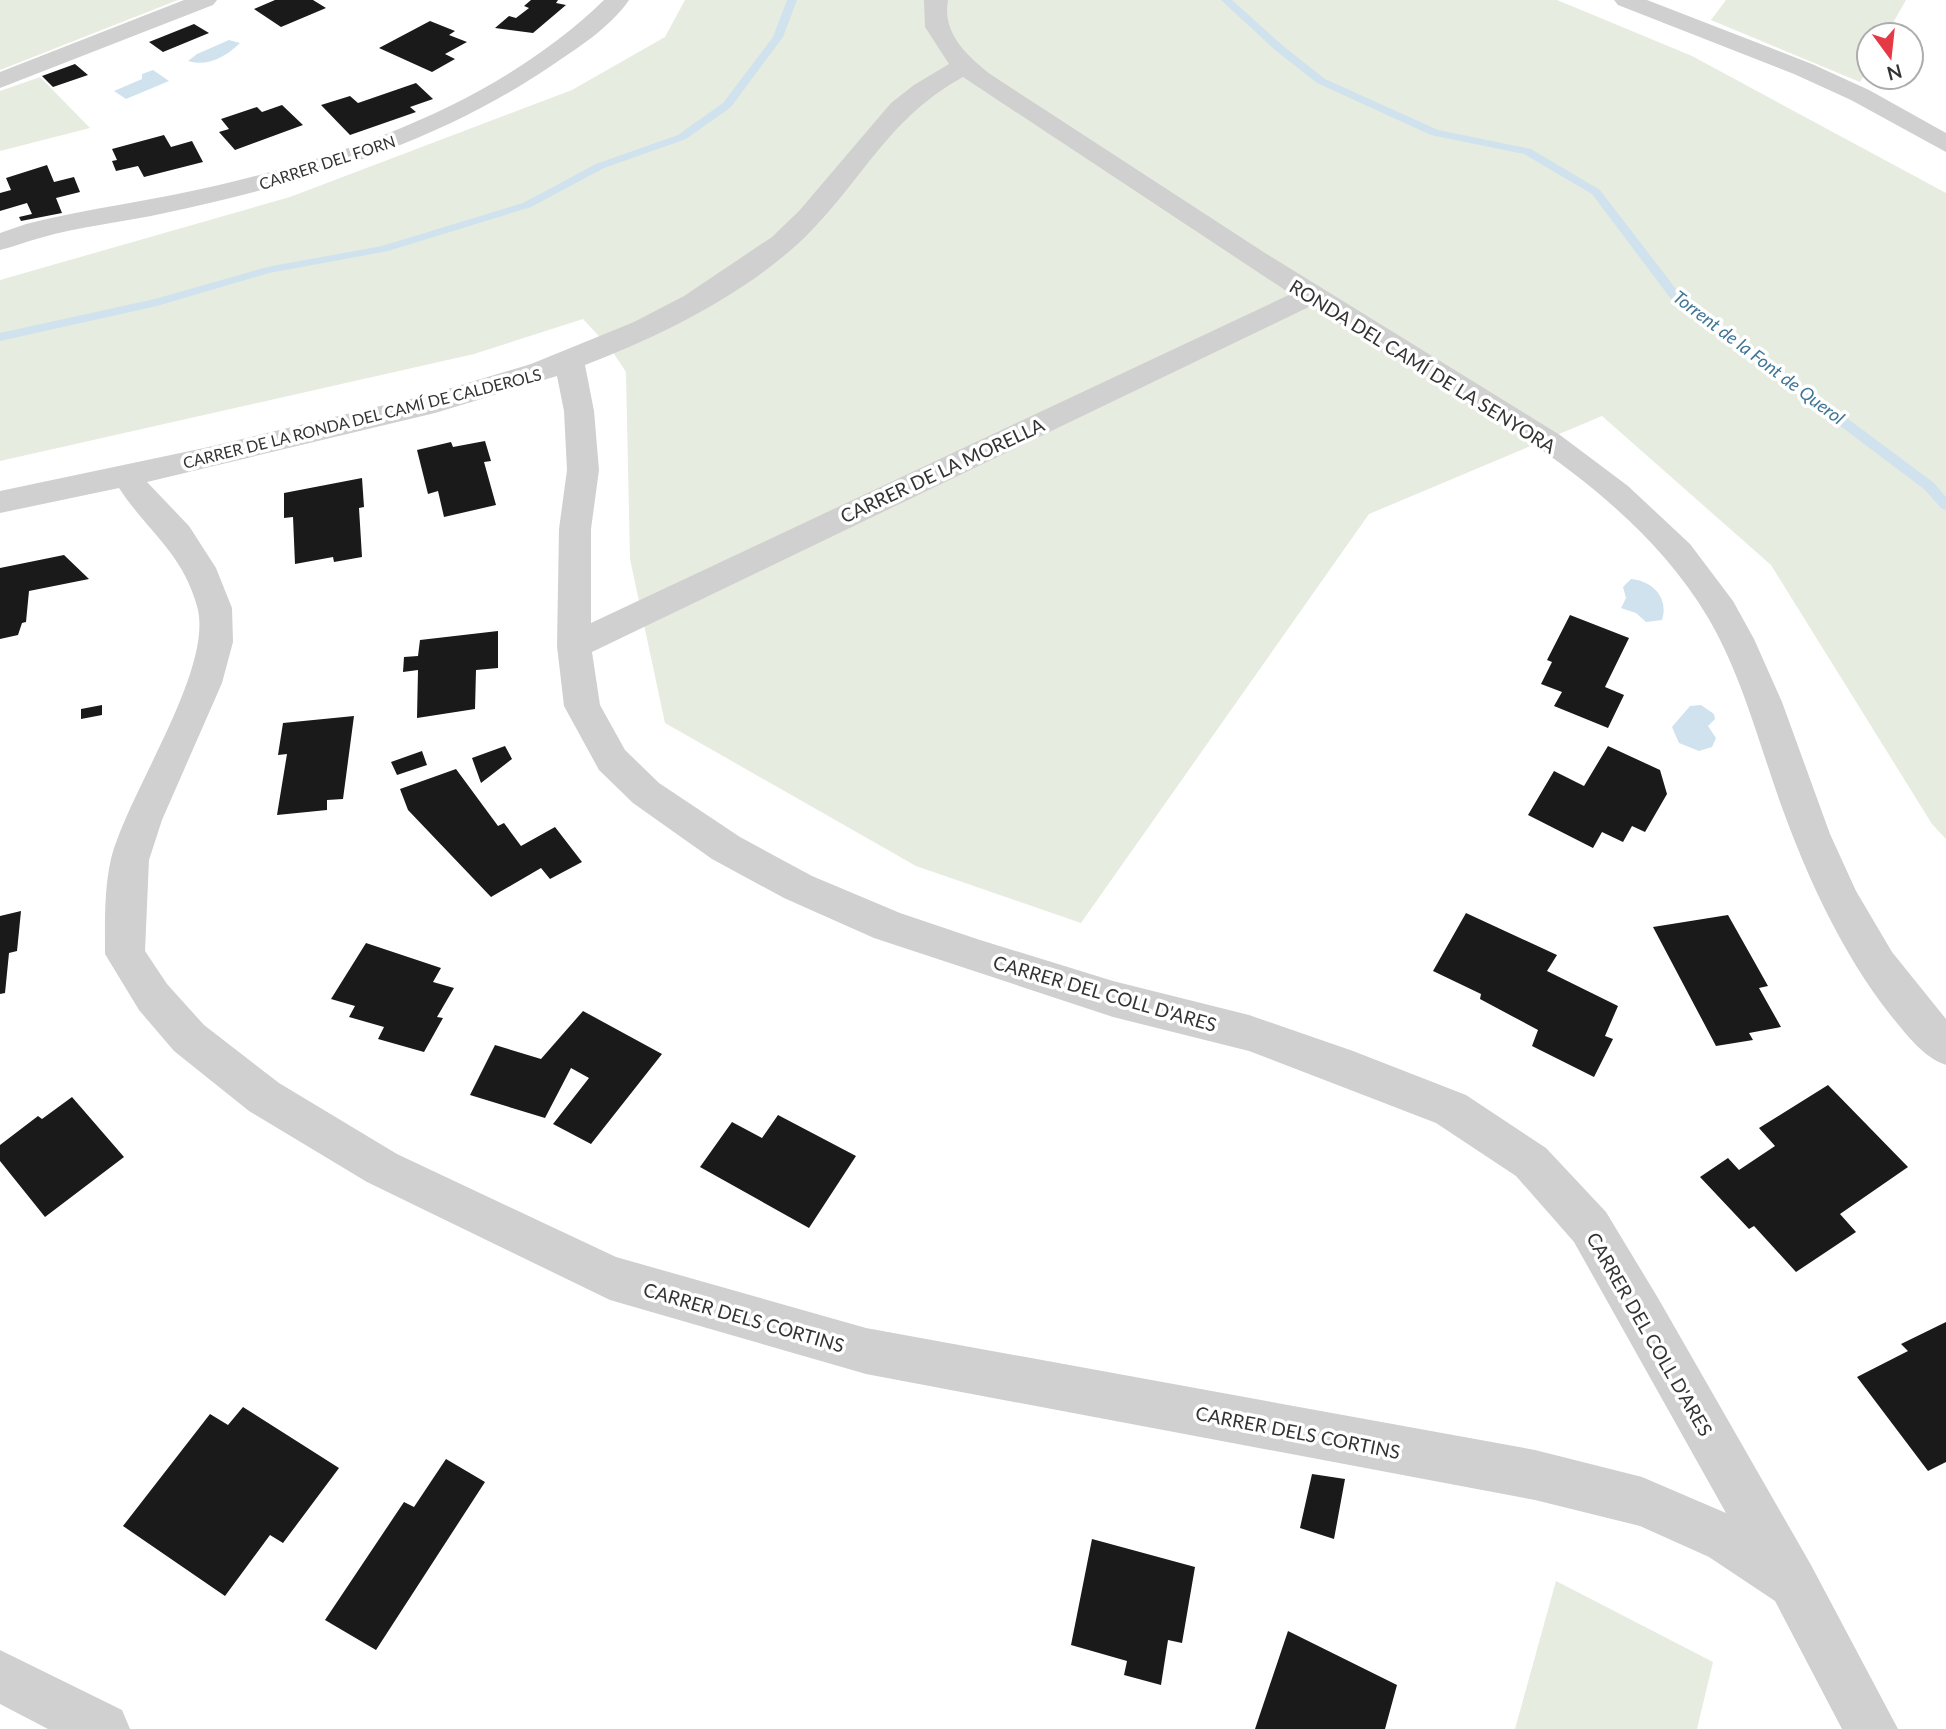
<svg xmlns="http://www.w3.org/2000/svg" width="1946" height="1729" font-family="Lato,sans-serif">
	<rect width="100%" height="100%" fill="#fff"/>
	<path fill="#e6ecdf" d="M0 0H178L0 70Z
		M685 0H1557L1692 56 1946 193V839L1932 824 1771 565 1602 416 1369 514 1081 923 916 866 665 723 630 559 626 372 610 348 583 319 474 354 0 461V280L290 197 572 90 665 37Z
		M1726 0H1906L1886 35H1869V66L1860 82 1711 20Z
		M40 77 90 128 0 151V91Z
		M1556 1581 1713 1662 1697 1729H1515Z"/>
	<path fill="#cfe2ee" d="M229 40 240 43C226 57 207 67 188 61L197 54Z
		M153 70 169 81 126 99 114 91 142 79V74Z
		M1631 579C1653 581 1669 598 1662 620L1646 622 1636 613 1621 608 1626 598 1623 587Z
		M1701 705 1714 714 1715 719 1708 726 1716 738 1712 747 1699 751 1679 743 1672 727 1690 706Z"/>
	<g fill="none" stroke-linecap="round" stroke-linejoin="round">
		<path fill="#cfe2ee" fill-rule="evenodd" d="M787 0H797L783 37 731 107 686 139 604 168 531 207 388 251 269 273 157 306 0 341V333L155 299 267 267 382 246 523 203 596 164 678 135 723 103 773 37Z
			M1221 0H1232L1283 46 1325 79 1438 130 1531 149 1600 190 1679 293 1934 483 1946 497V510L1941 508 1924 489 1671 299 1592 194 1524 154 1431 135 1317 83 1275 50Z"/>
	</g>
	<path fill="#1a1a1a" d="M275 0H313L326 8 281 27 254 9Z
		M531 0H558L556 3 566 5 533 33 495 28 509 16 516 18 529 8 524 6Z
		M430 21 455 31 449 35 467 42 445 54 455 59 432 72 379 48Z
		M194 24 209 33 163 52 149 42Z
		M75 64 88 75 53 87 42 76Z
		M416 83 433 99 410 107 416 112 350 135 321 105 350 96 358 103Z
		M282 105 303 125 235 150 219 132 229 129 221 119 257 107 262 112Z
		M164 135 171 147 192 141 203 162 144 177 138 166 116 171 112 161 117 160 112 149Z
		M47 165 54 182 74 177 80 192 56 198 62 213 21 221 19 217 32 214 27 203 0 211V193L11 190 6 178Z
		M485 441 491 461 484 462 496 505 444 517 438 491 428 494 417 450 451 442 453 447Z
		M362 478 364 507 359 508 362 557 334 562 333 557 295 564 293 517 284 518V493Z
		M64 555 89 579 29 591 26 622 22 623 18 635 0 639V568Z
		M1570 615 1629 638 1605 687 1624 695 1608 728 1554 706 1562 692 1541 684 1552 662 1547 660Z
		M498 631V668L476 670 475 709 417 718 418 670 403 672 404 657 418 656 420 640Z
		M102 705V715L81 719V709Z
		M354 716 343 799 327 800V810L277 815 287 754 278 755 283 723Z
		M505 746 512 759 481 783 472 758Z
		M1608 746 1660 770 1667 794 1645 832 1632 826 1623 842 1602 832 1593 848 1528 815 1554 771 1584 786Z
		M422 751 427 765 397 775 391 762Z
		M456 769 498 826 504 823 521 846 555 827 582 862 550 879 541 868 491 897 408 810 400 789Z
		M21 911 17 951 9 953 5 993 0 994V916Z
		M1466 913 1557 955 1547 971 1618 1006 1605 1036 1613 1039 1594 1077 1532 1046 1538 1030 1480 999 1481 994 1433 971Z
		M1728 915 1768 986 1759 988 1781 1027 1749 1033 1753 1040 1716 1046 1653 927Z
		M366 943 441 968 433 982 454 988 437 1017 443 1018 424 1052 378 1039 384 1027 349 1017 355 1006 331 999Z
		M583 1011 662 1054 591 1144 553 1124 589 1078 571 1068 545 1118 470 1095 495 1045 541 1059Z
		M1828 1085 1908 1167 1840 1214 1856 1232 1796 1272 1754 1226 1749 1229 1700 1177 1728 1158 1739 1170 1775 1146 1759 1128Z
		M72 1097 124 1157 45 1217 0 1161V1145L38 1116 42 1119Z
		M778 1115 856 1156 809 1228 700 1167 732 1122 762 1138Z
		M1946 1322V1462L1928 1471 1857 1377 1908 1351 1901 1344Z
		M243 1407 339 1468 283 1543 270 1535 225 1596 123 1526 210 1414 228 1425Z
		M446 1459 485 1482 376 1650 325 1620 404 1502 414 1507Z
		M1312 1474 1345 1479 1334 1539 1300 1528Z
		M1092 1539 1195 1567 1182 1643 1168 1640 1161 1685 1124 1675 1127 1661 1071 1645Z
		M1288 1631 1397 1685 1385 1729H1255Z"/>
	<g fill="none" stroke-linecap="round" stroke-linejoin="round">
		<path fill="#d0d0d0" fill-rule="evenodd" d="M184 0H217L213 5 0 88V72Z
			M604 0H629C610 28 576 49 548 68 432 146 300 184 165 213 124 222 81 226 40 238 27 241 14 247 0 250V233L26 224C90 208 156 200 219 185 356 153 501 100 604 0Z
			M924 0H948C942 33 966 55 990 74L1265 253 1560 435 1628 486 1690 544 1733 601 1754 639 1782 702 1830 834 1856 891 1892 952 1946 1019V1065C1923 1057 1908 1036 1892 1017 1842 954 1807 877 1780 802 1758 740 1741 673 1707 616 1623 475 1445 392 1311 306L592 652 600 705 625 750 659 783 740 837 812 876 900 913 977 939 1113 981 1249 1015 1353 1051 1466 1095 1546 1148 1606 1212 1658 1298 1811 1565 1898 1729H1842L1775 1601 1709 1557 1640 1526 1535 1500 866 1374 610 1300 367 1182 249 1111 174 1051 139 1010 105 954C105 923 104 889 111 859 128 792 215 668 197 606 182 552 147 531 119 488L0 513V491L204 448 431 394 531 364 634 322 684 296 772 237 799 211 891 103 914 85 949 64 925 27ZM963 77 1291 294 591 623V529L599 470 594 411 585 365C661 336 752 291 810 232 866 175 889 118 963 77ZM557 376 564 411 567 470 559 529 557 646 564 706 599 770 633 803 712 859 784 898 874 938 1113 1017 1249 1051 1436 1123 1516 1176 1574 1242 1726 1513 1642 1477 1535 1450 866 1328 616 1257 397 1154 279 1083 204 1025 167 984 145 951 149 860 162 820 222 683 233 642 232 608 216 568 189 526 147 482 435 413Z
			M1614 0H1647L1812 64 1869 90 1946 133V152L1851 100 1794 74 1618 5Z
			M0 1650 122 1710 130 1729H48L0 1704Z"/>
	</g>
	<g text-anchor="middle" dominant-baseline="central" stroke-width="7" stroke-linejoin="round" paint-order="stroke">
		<g font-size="16" fill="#333" stroke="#fff">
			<text transform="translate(327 162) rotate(-18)">CARRER DEL FORN</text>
			<text transform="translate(362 418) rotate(-14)">CARRER DE LA RONDA DEL CAMÍ DE CALDEROLS</text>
		</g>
		<g font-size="18" font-style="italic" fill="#3f7597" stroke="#fff">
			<text transform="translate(1759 357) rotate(37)">Torrent de la Font de Querol</text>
		</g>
		<g font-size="19" fill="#333" stroke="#fff">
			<text transform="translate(1423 366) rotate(32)">RONDA DEL CAMÍ DE LA SENYORA</text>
			<text transform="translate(942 470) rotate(-25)">CARRER DE LA MORELLA</text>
			<text transform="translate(1105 993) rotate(16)">CARRER DEL COLL D'ARES</text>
			<text transform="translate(744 1317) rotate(16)">CARRER DELS CORTINS</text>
			<text transform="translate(1650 1334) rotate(60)">CARRER DEL COLL D'ARES</text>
			<text transform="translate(1298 1432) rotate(11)">CARRER DELS CORTINS</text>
		</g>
	</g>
	<g transform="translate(1890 56) rotate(165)"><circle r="33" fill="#ffffff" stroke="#adadad" stroke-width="2"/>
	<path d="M0-5L12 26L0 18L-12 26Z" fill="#e63946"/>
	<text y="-10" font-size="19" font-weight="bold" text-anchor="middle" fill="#333333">N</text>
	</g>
</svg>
